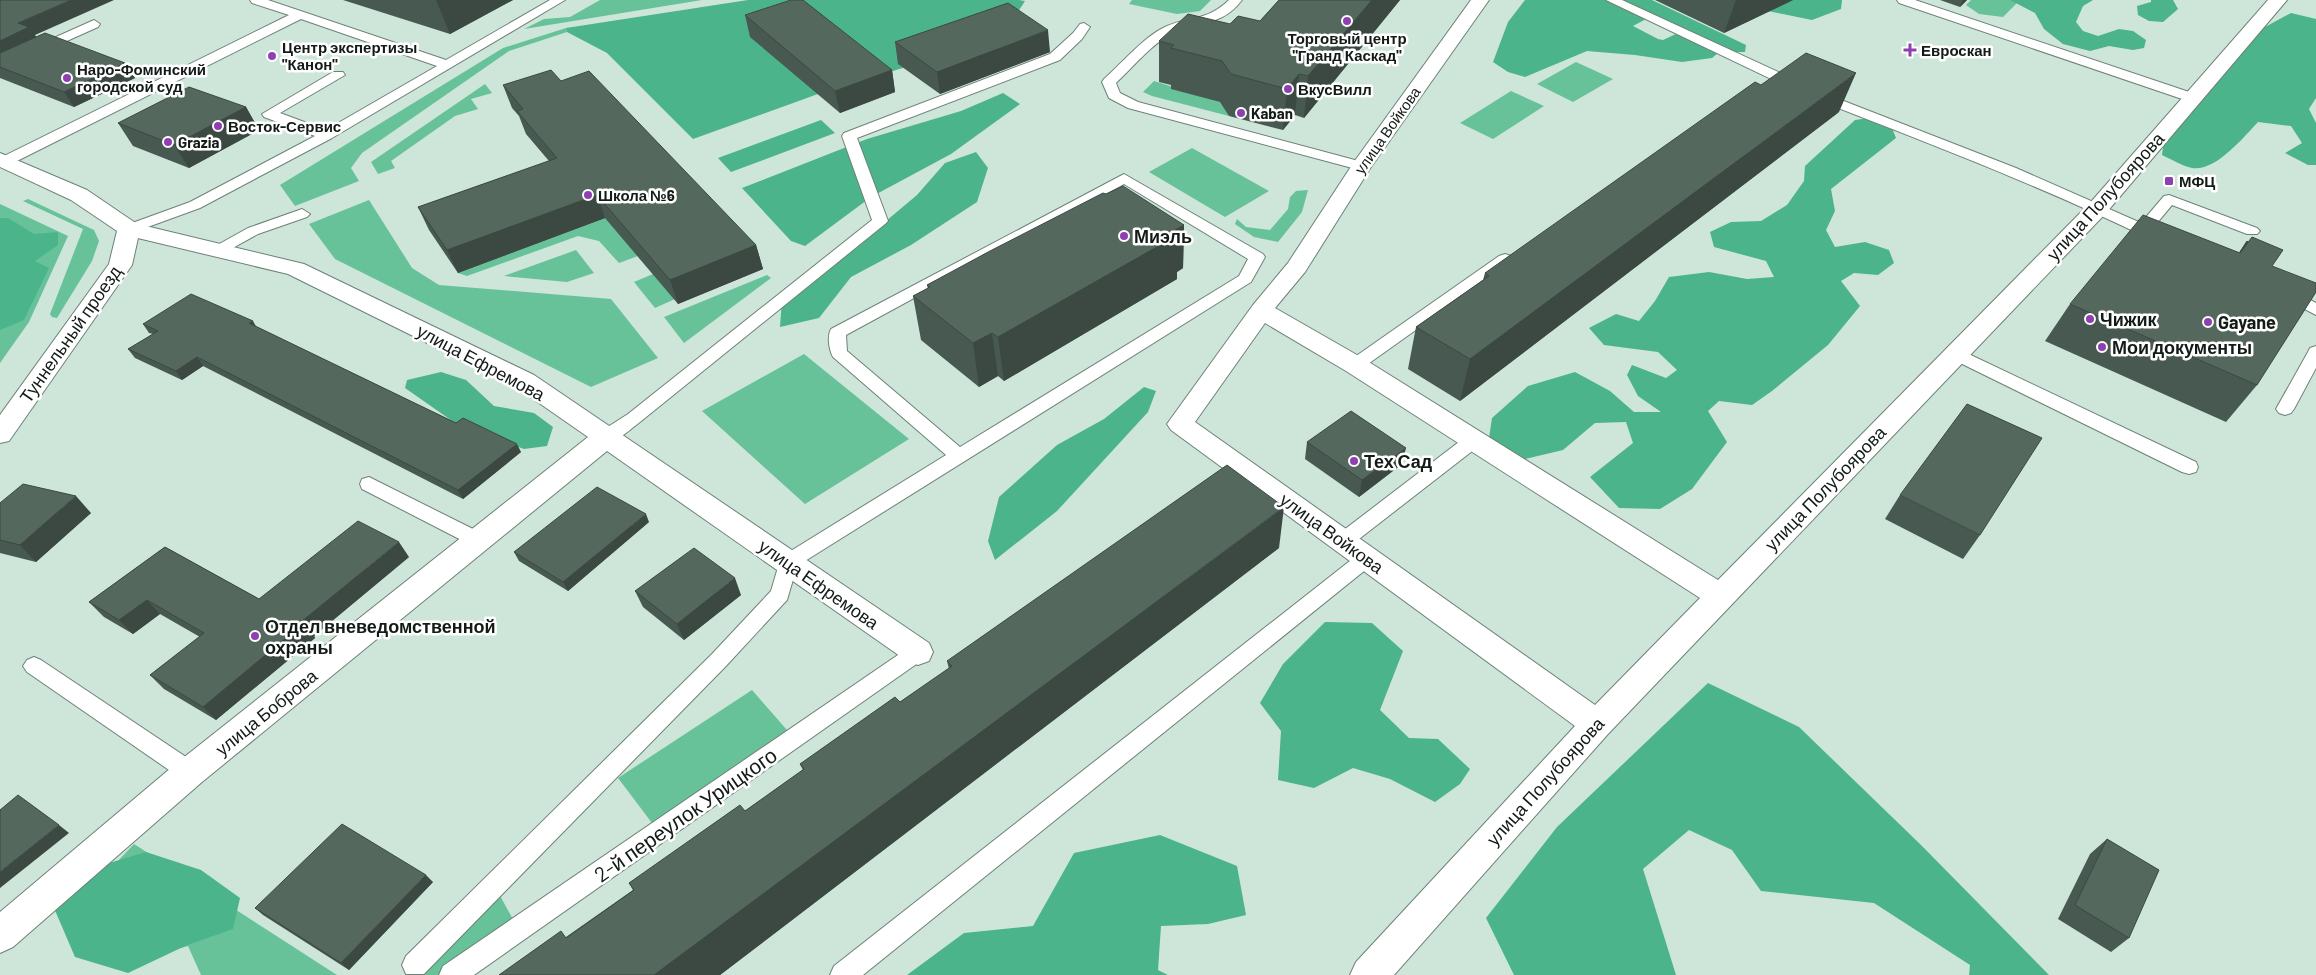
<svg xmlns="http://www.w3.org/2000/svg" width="2316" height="975" font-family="Barlow,sans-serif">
	<rect width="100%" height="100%" fill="#cee5d9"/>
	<path fill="#67c29a" d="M600 0H702L524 29 544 19 570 17Z
		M1132 0H1211L1200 11 1177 14 1129 4Z
		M1971 0H2020L2003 17 1979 14 1966 5Z
		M566 28 567 32 509 51 362 153 351 168 359 181 295 206 280 185 503 48Z
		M1576 62 1613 79 1573 102 1537 84Z
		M1154 81 1224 103 1229 116 1152 96 1143 92Z
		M485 84 492 93 471 99 478 109 455 116 391 161 395 168 378 174 371 162Z
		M1511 91 1544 106 1493 139 1460 123Z
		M1192 148 1269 191 1225 217 1149 172Z
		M1308 190 1302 212 1278 242 1254 237 1235 224 1237 219 1246 227 1270 230 1288 209 1290 197 1296 191Z
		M28 199 94 230 99 241 92 261 57 318 52 317 50 314 83 229 23 201Z
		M369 200 412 268 439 285 611 299 658 358 591 387 335 259 309 224Z
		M0 204 68 236 29 322 0 363Z
		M622 211 638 256 619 263 599 241 578 236 467 276 458 273Z
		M576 250 594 273 567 282 504 276Z
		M653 274 675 299 655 308 634 282Z
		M767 275 771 278 684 343 664 317Z
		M804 354 909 439 805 504 702 411Z
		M752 690 787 730 652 823 618 778Z
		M134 844 337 975H201L188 946 120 966 61 921Z
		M498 892 515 923 439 975H410L428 960Z"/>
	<path fill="#4bb48a" d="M748 0H1019L1025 1 1010 24 906 67 818 94 693 139 607 53 567 32 566 28Z
		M1525 0H1607L1648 18 1633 26 1658 39 1663 40 1678 33 1718 53 1712 58 1682 62 1635 55 1587 51 1525 77 1508 72 1493 62 1508 22Z
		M1617 0H1652L1746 45 1745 52H1725Z
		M1744 0H1842L1841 9 1812 20 1768 11Z
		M2010 0H2093L2083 6 2076 22 2083 31 2098 36 2119 29 2133 31 2146 40 2144 48 2133 50 2109 46 2090 51 2063 44 2044 29 2035 13Z
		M2151 0H2173L2178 9 2163 22 2149 21 2138 15 2137 6 2151 2Z
		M2291 13 2316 19V98L2309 109 2316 123V165H2308L2285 153 2302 143 2291 126 2258 122C2243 138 2215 172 2192 168 2182 166 2171 159 2162 155L2164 140 2265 27Z
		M1003 93 1020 104 951 154 871 197 805 246 791 241 742 188 867 139 961 111Z
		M1869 118 1892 128 1896 138 1831 189 1835 211 1826 230 1835 247 1865 242 1889 250 1894 263 1878 275 1854 273 1841 281 1860 306 1828 345 1772 391 1752 405 1719 401 1708 411 1727 442 1692 489 1660 509 1619 508 1590 477 1633 443 1626 422 1595 423 1563 450 1525 459 1489 438 1492 418 1528 386 1575 372 1610 391 1634 412H1661L1638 396 1627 375 1632 365 1666 378 1677 370 1658 352 1604 345 1589 328 1616 314 1639 321 1655 301 1669 277 1709 272 1747 279 1774 277 1766 261 1714 247 1710 232 1731 222 1761 221 1787 205 1804 181 1805 166 1855 120Z
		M821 120 835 133 731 172 718 158Z
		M976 152 988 168 977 202 911 245 851 277 819 318 780 327 782 299 867 237 917 195 945 163Z
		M0 218H8L34 234 58 232V245L35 261 49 268 24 320 0 330Z
		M441 372 466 380 494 406 534 413 553 427 547 446 524 449 458 425 405 388 407 380Z
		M1144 387 1156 391 1148 412 1057 511 995 560 988 541 999 497 1057 445 1104 419Z
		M1325 622 1372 623 1403 651 1380 710 1409 738 1438 739 1470 769 1460 784 1435 802 1390 779 1353 768 1314 788 1278 780 1281 731 1260 703 1283 664Z
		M1708 683 1799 727 1921 845 2049 975H1969L1970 965 1874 903 1761 891 1732 850 1689 830 1643 869 1676 975H1514L1486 918 1557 827Z
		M1160 835 1237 866 1246 915 1208 924 1161 926 1158 970 1168 975H907L964 933 1033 926 1074 853Z
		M146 852 201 870 240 898 233 929 185 946 128 973 75 957 54 908 99 866Z"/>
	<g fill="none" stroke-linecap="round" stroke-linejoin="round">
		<defs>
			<path id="service" d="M250 0H268L446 60 550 0H565L332 138 200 208 134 232H124L121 229 124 226 190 202 315 136 264 117 262 114 333 72H343L345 75 280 113 326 130 437 66 301 19 9 165H0V158L289 15 252 3Z
				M1229 0H1242C1221 28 1197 20 1171 34 1152 44 1132 68 1116 83L1120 93 1138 102 1366 163 1368 166 1366 169H1356L1128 108 1109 98 1102 82 1104 79C1121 64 1143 38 1163 28 1188 15 1205 23 1229 0Z
				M1606 0H1622L1802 83 1804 86 1797 90 1792 89Z
				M1897 0H1915L2198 95 2200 98 2193 102 2188 101 1899 3Z
				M94 20 100 24 98 27 0 71V62Z
				M1084 23 1090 27 1082 39 1060 60 857 138 888 221 885 224 640 422C629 430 614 446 600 442L597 437 600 432 628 414 872 220 842 136 844 133 1050 54 1073 33 1080 24Z
				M1818 91 2016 168 2141 223 2164 196 2169 195 2257 228 2260 231 2257 234H2247L2172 205 2152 229 2165 237 2162 240H2152C2042 186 1927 143 1813 98L1811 95 1813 92Z
				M1124 174 1263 254 1265 257 1251 282 797 566 787 600 726 666 424 974H406L402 965 406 956 712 654 771 591 781 557 946 455 833 357C829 350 827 336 831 329ZM1124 184 1248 259 1239 276 960 447 847 351 846 335Z
				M302 209 310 214 307 217 258 234 222 254H212L209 251 212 248 248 228Z
				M1505 254 1511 256 1513 259 1511 262 1361 369 1355 371 1349 369 1346 365 1349 361 1499 256Z
				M2286 287 2316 303V315L2280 296 2278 292 2280 288Z
				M2316 346V368L2294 409 2291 413 2285 415 2279 413 2276 409 2308 352 2310 348Z
				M1956 348 2196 462 2198 467 2196 472 2189 474 2182 472 1950 358 1948 354 1950 350Z
				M1474 434 1480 435 1483 440 1480 445 1350 546 1343 548 1336 546 1333 541 1336 536 1468 435Z
				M369 477 485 535 488 540 485 545 478 547 471 545 362 489 360 484 362 479Z
				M1367 550 1374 553 1377 558 1374 563 863 975H830L834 966 1360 553Z
				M918 643 925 646 928 652 925 658 474 975H439L443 966 911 646Z
				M34 657 41 660 198 765 201 772 198 779 190 782 182 779 27 672 23 666 27 660Z"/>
			<path id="minor" d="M1471 0H1489L1371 167 1305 272 1275 308 1364 359 1718 580 2090 203 2268 0H2287L2106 213 1608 734 1394 975H1350L1356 962 1575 726 1171 430 1167 424 1253 305 1288 263 1354 162ZM1265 323 1346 371 1700 598 1595 705 1195 422Z
				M129 222 304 264 534 375 929 643 933 652 929 661 918 665 907 661 607 451 202 782 13 947 0 953V912L178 762 588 437 516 387 288 274 121 234 118 229 121 224Z"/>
			<path id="secondary" d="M0 153 87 190 137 224 140 229 132 265 9 441 0 443V415L109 264 117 231 71 200 0 167Z"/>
		</defs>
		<use href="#service" stroke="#6d8277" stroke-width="2"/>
		<use href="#minor" stroke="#6d8277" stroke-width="2"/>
		<use href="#secondary" stroke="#6d8277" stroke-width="2"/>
		<use href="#service" fill="#fff" fill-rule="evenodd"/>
		<use href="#minor" fill="#fff" fill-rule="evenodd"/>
		<use href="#secondary" fill="#fff" fill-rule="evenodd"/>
	</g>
	<path fill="#485951" d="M0 0 36 37 125 63 135 78 74 107 0 78Z
		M343 0H513L450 34Z
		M1279 0H1400L1304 118 1295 115 1283 130 1229 116 1220 102 1171 89V85L1159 82V41L1230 24 1260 21Z
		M1655 0H1793L1724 33Z
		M1940 0H1967L1960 7Z
		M745 15 892 70 895 92 840 113 750 37Z
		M895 42 1050 52 940 94 898 64Z
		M561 81 756 245 763 269 678 304 605 218 458 273 429 230 418 207 549 161 526 134 519 116 512 108 503 85Z
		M246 107 259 130 189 168 133 146 118 123Z
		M1839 112 1460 401 1408 369 1416 327 1483 280 1485 273Z
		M1106 194 1184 225 1183 268 1177 272V279L1004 381 998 376 979 387 921 340 913 296 928 289 927 285Z
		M2247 241 2272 266 2257 385 2226 422 2045 341 2070 304 2239 253Z
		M143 324 257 327 456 423 521 452 463 499 203 366 182 380 135 358 128 349 153 334 149 333Z
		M1307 442 1402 464 1359 497 1305 459Z
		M1900 495 1980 535 1963 559 1885 519Z
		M0 503 91 513 36 562 0 553Z
		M649 522 568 591 519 561 514 552Z
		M165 547 259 599 409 557 314 636 315 638 216 720 164 689 150 675 200 637 160 614 133 634 104 617 89 602Z
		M1279 548 720 975H499L566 937 633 890 629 883 745 811 803 770 800 764 900 702 949 669 947 661Z
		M635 591 741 595 684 640 643 607Z
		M2107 839 2129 938 2111 952 2058 919 2090 854Z
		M433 882 349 970 263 915 255 908Z"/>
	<path fill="#3b4942" d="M71 0H114L35 35 40 42 0 61V41L18 23Z
		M436 0H513L450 34Z
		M1372 0H1400L1304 118 1308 76Z
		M1736 0H1793L1724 33Z
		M1963 0H1967L1960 7Z
		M1048 30 1050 52 940 94 937 72Z
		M125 63 135 78 74 107 64 92Z
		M892 70 895 92 840 113 835 91Z
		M1856 73 1839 112 1460 401 1470 359Z
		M1299 74 1295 115 1283 130 1287 89Z
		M246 107 259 130 189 168 174 145Z
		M597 195 605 218 458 273 447 250Z
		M1184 225 1183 268 1177 272V279L1004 381 998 337Z
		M756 245 763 269 678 304 670 280Z
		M253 321 258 330 249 323Z
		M992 333 998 376 979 387 973 343Z
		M197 357 203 366 182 380 176 371Z
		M517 444 521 452 463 499 458 490Z
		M1406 448 1402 464 1359 497 1362 480Z
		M76 496 91 513 36 562 20 545Z
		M1284 507 1279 548 720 975H654Z
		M646 514 649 522 568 591 563 582Z
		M399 542 409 557 314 636 315 638 216 720 203 707 301 622Z
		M735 578 741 595 684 640 677 624Z
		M147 600 160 614 133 634 119 620Z
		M59 825 69 833 0 888V872Z
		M426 875 433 882 349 970 341 963Z"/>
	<path fill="#54685e" stroke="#3b4942" d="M0 0H71L18 23 29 27 0 41Z
		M791 0H803L892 70 835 91 745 15Z
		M1279 0H1372L1308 76 1299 74 1287 89 1231 74 1222 61 1171 48 1174 45 1159 41 1188 14 1230 24 1238 16 1260 21Z
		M1008 3 1048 30 937 72 895 42Z
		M45 33 125 63 64 92 0 67V53Z
		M1806 53 1856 73 1470 359 1416 327 1489 276 1485 273 1755 82 1761 85Z
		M551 70 561 81 589 71 756 245 670 280 597 195 447 250 418 207 557 158 517 111 523 109 503 85Z
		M189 87 246 107 174 145 118 123Z
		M1123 186 1184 225 1172 232 1178 235 998 337 992 333 973 343 913 296 930 287 927 285 990 251 1103 193 1106 194Z
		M2143 215 2240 253 2252 237 2283 250 2272 266 2316 283V292L2257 385 2070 304Z
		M2247 241 2248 242 2240 252Z
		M191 294 253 321 249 323 456 423 463 418 517 444 458 490 197 357 176 371 128 349 158 331 143 324Z
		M1967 404 2042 438 1980 535 1900 495Z
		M1351 411 1406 448 1362 480 1307 442Z
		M1227 465 1284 507 654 975H499L561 931 566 938 634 890 629 883 740 805 745 811 804 769 800 764 895 697 900 702 952 666 947 661Z
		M23 484 76 496 20 545 0 540V503Z
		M597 487 646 514 563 582 514 552Z
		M358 521 399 542 301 622 304 623 203 707 150 675 204 633 147 600 119 620 89 602 165 547 259 599Z
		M694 548 735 578 677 624 635 591Z
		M18 795 59 825 0 872V810Z
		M342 824 426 875 341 963 255 908Z
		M2107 839 2159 870 2129 938 2075 905Z"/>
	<g fill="#8e40b1" stroke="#fff" stroke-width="2">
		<circle cx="1347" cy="21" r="5"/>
		<path d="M1907.5 42.5h5v5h5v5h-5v5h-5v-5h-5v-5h5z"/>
		<circle cx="272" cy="56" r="5"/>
		<circle cx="67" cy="78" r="5"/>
		<circle cx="1288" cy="89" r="5"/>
		<circle cx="1241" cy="113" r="5"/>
		<circle cx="218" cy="126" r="5"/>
		<circle cx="168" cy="142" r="5"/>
		<rect x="2164" y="176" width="10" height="10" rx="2.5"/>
		<circle cx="588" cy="195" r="5"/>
		<circle cx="1124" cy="236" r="5"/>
		<circle cx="2090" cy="319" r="5"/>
		<circle cx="2208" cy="322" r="5"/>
		<circle cx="2102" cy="347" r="5"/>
		<circle cx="1354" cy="461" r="5"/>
		<circle cx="255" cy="636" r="5"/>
	</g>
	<g text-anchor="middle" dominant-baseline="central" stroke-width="5" stroke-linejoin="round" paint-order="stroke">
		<g font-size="15" font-weight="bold" fill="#131b17" stroke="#fff" text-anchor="start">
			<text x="1347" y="38" text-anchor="middle">Торговый центр<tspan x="1347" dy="17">"Гранд Каскад"</tspan></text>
			<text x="282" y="47">Центр экспертизы<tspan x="282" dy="17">"Канон"</tspan></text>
			<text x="1921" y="50">Евроскан</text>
			<text x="77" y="69">Наро-Фоминский<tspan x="77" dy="17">городской суд</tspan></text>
			<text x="1298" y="89">ВкусВилл</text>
			<text x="1251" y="113">Kaban</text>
			<text x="228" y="126">Восток-Сервис</text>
			<text x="178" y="142">Grazia</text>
			<text x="2179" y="181">МФЦ</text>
			<text x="598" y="195">Школа №6</text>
		</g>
		<g font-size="15" fill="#131b17" stroke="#fff">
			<text transform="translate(1387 130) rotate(-55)">улица Войкова</text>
		</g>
		<g font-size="18" fill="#131b17" stroke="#fff">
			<text transform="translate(2105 196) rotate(-48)">улица Полубоярова</text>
			<text transform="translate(70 334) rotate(-55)">Туннельный проезд</text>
			<text transform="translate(481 362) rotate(28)">улица Ефремова</text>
			<text transform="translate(1825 488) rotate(-46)">улица Полубоярова</text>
			<text transform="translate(1332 533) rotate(36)">улица Войкова</text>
			<text transform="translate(819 584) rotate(35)">улица Ефремова</text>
			<text transform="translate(266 712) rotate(-39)">улица Боброва</text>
			<text transform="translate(1545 781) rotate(-48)">улица Полубоярова</text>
		</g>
		<g font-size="18" font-weight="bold" fill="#131b17" stroke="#fff" text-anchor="start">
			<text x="1134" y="236">Миэль</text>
			<text x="2100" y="319">Чижик</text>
			<text x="2218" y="322">Gayane</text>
			<text x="2112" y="347">Мои документы</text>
			<text x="1364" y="461">Тех Сад</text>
			<text x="265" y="626">Отдел вневедомственной<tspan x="265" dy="21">охраны</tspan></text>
		</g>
		<g font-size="21" fill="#131b17" stroke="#fff">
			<text transform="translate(685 814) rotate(-35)">2-й переулок Урицкого</text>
		</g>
	</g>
</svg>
